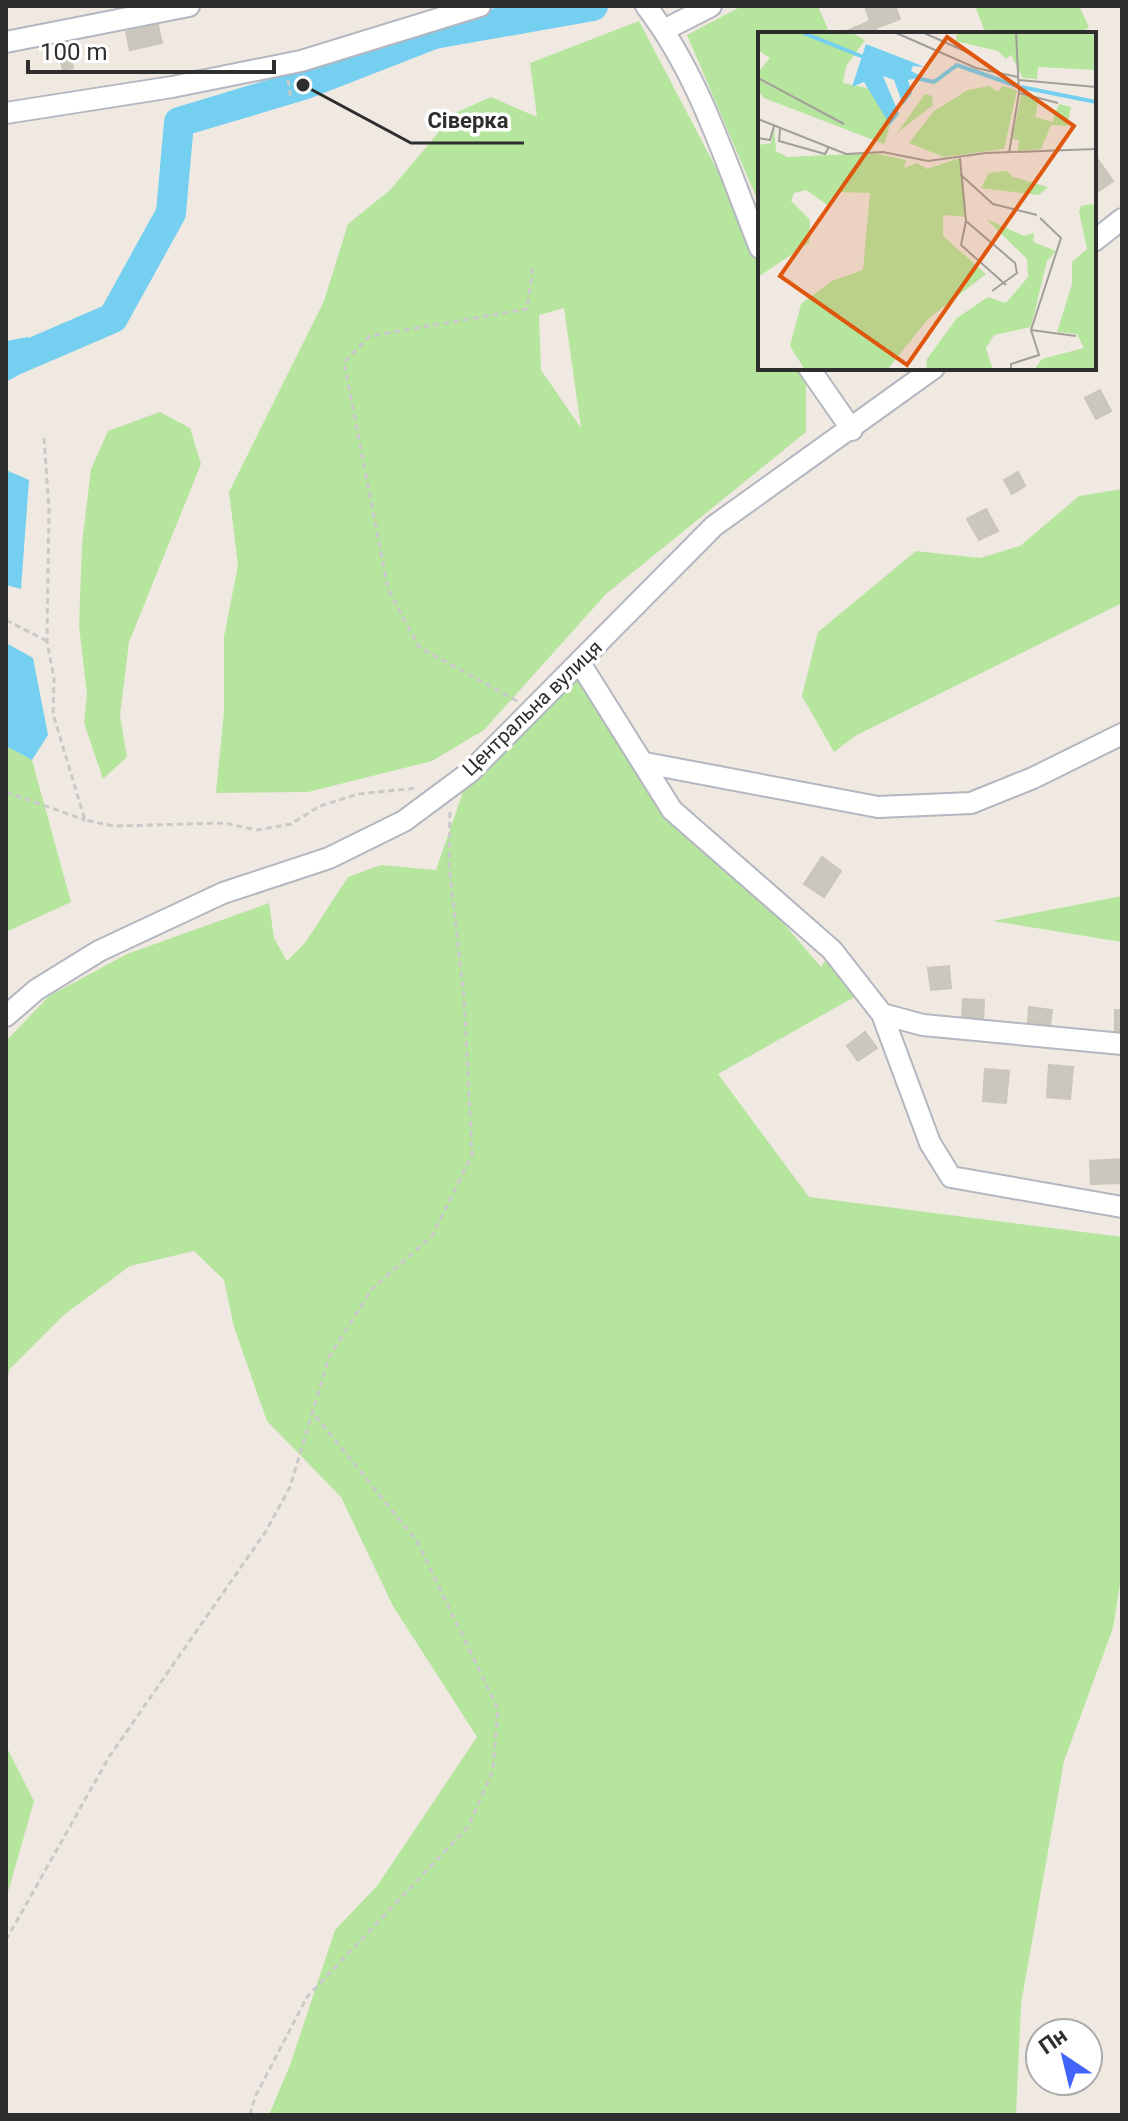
<svg xmlns="http://www.w3.org/2000/svg" width="1128" height="2121" font-family="Roboto,sans-serif">
	<rect width="100%" height="100%" fill="#efe9e1"/>
	<path fill="#b6e59e" fill-rule="evenodd" d="M742 6H818L830 34H760V206L687 35Z
		M975 6H1079L1089 27 1079 34H986Z
		M639 21 738 210 760 267V368H800L806 383V432L606 594 484 730 432 761 308 792 216 793 224 711V637L238 565 229 492 324 301 348 224 390 190 455 113 491 97 537 117 530 63ZM564 308 581 428 541 370 539 315Z
		M160 412 190 428 201 464 129 642 120 715 127 757 103 779 84 723 87 694 79 626 82 544 91 469 108 431Z
		M1122 489V603L855 736 834 752 802 696 818 632 916 551 980 558 1020 546 1079 496Z
		M580 663 645 763 821 967 832 950 865 991 718 1074 809 1197 1122 1237V1572L1113 1628 1064 1761 1021 2004 1016 2115H269L290 2065 335 1930 377 1886 477 1737 393 1606 341 1497 267 1421 234 1327 224 1280 194 1251 130 1266 65 1314 9 1370 6 1398V1041L49 996 127 954 269 903 274 938 287 961 305 943 348 877 381 865 436 870 470 772Z
		M6 746 32 760 71 902 6 932Z
		M1122 896V942L993 921Z
		M6 1746 34 1801 6 1899Z"/>
	<path fill="#75cff0" d="M28 337 36 365 6 382V341Z
		M6 470 29 480 21 589 6 585Z
		M6 643 33 658 48 735 32 760 6 746Z"/>
	<g fill="none" stroke-linecap="round" stroke-linejoin="round">
		<path stroke="#75cff0" stroke-width="30" d="M6 364 113 318 171 213 179 122 303 85 434 34 593 6"/>
	</g>
	<path fill="#cbc7bf" stroke="#cbc5ba" stroke-width="2" d="M865 6H895L900 19 876 28 878 34H840L870 21Z
		M158 25 162 43 130 50 126 32Z
		M68 44 73 68 63 70 57 46Z
		M1094 154 1113 181 1094 194Z
		M1100 390 1111 411 1096 419 1085 398Z
		M1018 472 1025 486 1012 494 1004 480Z
		M986 509 998 531 979 540 967 519Z
		M822 857 841 871 824 897 804 884Z
		M949 966 951 988 931 990 928 968Z
		M963 999 984 1000 983 1023H962Z
		M1029 1007 1052 1010 1050 1025 1028 1022Z
		M1115 1010H1122V1032H1115Z
		M865 1032 877 1048 858 1061 847 1046Z
		M1049 1065 1073 1067 1070 1099 1047 1097Z
		M985 1069 1009 1071 1006 1103 983 1101Z
		M1122 1159V1183L1091 1184 1090 1161Z"/>
	<g fill="none" stroke-linecap="round" stroke-linejoin="round">
		<defs>
			<path id="minor" d="M646 6C700 76 727 166 760 248
				M664 30 711 6
				M6 42 189 6
				M6 113 172 87 301 61 480 6
				M1094 241 1122 219
				M809 368 852 430
				M580 663 672 810 832 950 882 1014 923 1025 1122 1044
				M645 763 878 807 971 803 1033 778 1122 734
				M882 1014 930 1143 951 1177 1122 1207
				M6 1016 36 990 99 951 223 893 329 858 404 821 470 772 714 526 934 368"/>
		</defs>
		<use href="#minor" stroke="#b4b7c1" stroke-width="24"/>
		<path stroke="#c9c9c9" stroke-width="3" stroke-dasharray="6 4" stroke-linecap="butt" d="M288 80 291 100
			M44 438 49 508 47 641 54 679 53 714 85 820 114 826 224 823 257 830 291 824 320 806 358 794 417 788
			M6 620 47 641
			M517 701 419 647 388 589 344 362 370 336 527 309 533 265
			M6 792 85 820
			M6 1940 109 1757 266 1531 290 1487 329 1357 372 1289 432 1236 472 1155 464 997 449 866 450 809
			M250 2115 255 2097 307 1997 468 1827 493 1770 498 1709 417 1541 313 1413"/>
		<use href="#minor" stroke="#fff" stroke-width="20"/>
	</g>
	<g text-anchor="middle" dominant-baseline="central" stroke-width="7" stroke-linejoin="round" paint-order="stroke">
		<g font-size="20" fill="#2e2e2e" stroke="#fff">
			<text transform="translate(532 708) rotate(-44)">Центральна вулиця</text>
		</g>
	</g>
	<g transform="translate(758 32)">
		<rect width="338" height="338" fill="#efe9e1"/>
		<path d="M0 0H92L107 8 88 34 85 51 109 56 123 74 132 93 126 112 6 66 0 59V40L12 26 0 18ZM199 0H338V38L280 35 279 47 265 46 253 23 248 27 240 19 198 9ZM231 54 240 60 244 54 259 58 246 117 186 125 151 111 176 79 210 58ZM167 62 174 64 175 73 139 101ZM263 63 281 65 277 85 294 90 301 72 313 75 309 94 293 93 283 117 260 119 261 108 254 107ZM16 96 18 119 29 125 116 121 148 128 146 136 159 131 169 137 202 126 208 185 185 183V204L228 242 170 287 129 338H47L32 314 43 272 74 249 105 238 112 161 82 160 71 174 48 158 36 161 33 169 52 188 51 211 0 245V113L13 111ZM249 139 255 145 290 155 281 163 223 156 231 141ZM334 172 338 175V338H276L284 327 326 316 319 302 299 300 314 252V230L329 217 321 180 323 174ZM228 187 266 204 276 201 275 210 298 219 289 229 273 295 236 303 228 316 235 338H168L169 327 199 286 230 265 248 271 270 245 269 227Z" fill="#b6e59e"/>
		<path d="M108 12 167 35 155 34 153 39 165 45 150 48 154 61 145 73 136 48 125 44 141 82 132 93 106 50 94 55Z" fill="#75cff0"/>
		<path fill="none" stroke="#75cff0" stroke-width="4" d="M43 0 108 26M158 46 176 50 199 33 259 54M263 55 338 70"/>
		<path fill="none" stroke="#a29e99" stroke-width="2" d="M136 0 218 36 260 45M164 0 211 21M2 47 86 92M261 48 338 55M261 61 300 71M0 87 88 122 125 120 170 129 228 121 338 117M22 97 21 109 67 122 71 115M0 106 12 108 16 94M251 121 261 61 258 0M202 126 208 189 257 231 259 241 234 259M202 142 235 172 279 183M208 189 203 213 248 253M273 298 318 304M253 338V332L281 323 273 298 303 206 282 186"/>
		<path fill="#df570e" fill-opacity="0.15" stroke="#df570e" stroke-width="4" d="M189 5 316 94 149 333 22 244Z"/>
		<rect width="338" height="338" fill="none" stroke="#2e2e2e" stroke-width="4"/>
	</g>
	<path fill="none" stroke="#2e2e2e" stroke-width="3" d="M303 85L411 143H524"/>
	<circle fill="#2e2e2e" stroke="#fff" stroke-width="3" cx="303" cy="85" r="8"/>
	<g font-size="22" text-anchor="middle" font-weight="bold" fill="#2e2e2e" stroke="#fff" stroke-width="7" stroke-linejoin="round" paint-order="stroke">
		<text x="468" y="128">Сіверка</text>
	</g>
	<rect width="1128" height="2121" fill="none" stroke="#2e2e2e" stroke-width="16"/>
	<g transform="translate(1064 2057) rotate(325)"><circle r="38" fill="#ffffff" stroke="#ababab" stroke-width="2"/>
	<path d="M0-6L14 30L0 20L-14 30Z" fill="#4264fb"/>
	<text y="-12" font-size="22" font-weight="bold" text-anchor="middle" fill="#2e2e2e">Пн</text>
	</g>
	<path d="M28 60v12h246v-12" fill="none" stroke="#2e2e2e" stroke-width="4"/>
	<text x="40" y="60" font-size="24" fill="#2e2e2e" stroke="#ffffff" stroke-width="6" paint-order="stroke">100 m</text>
</svg>
